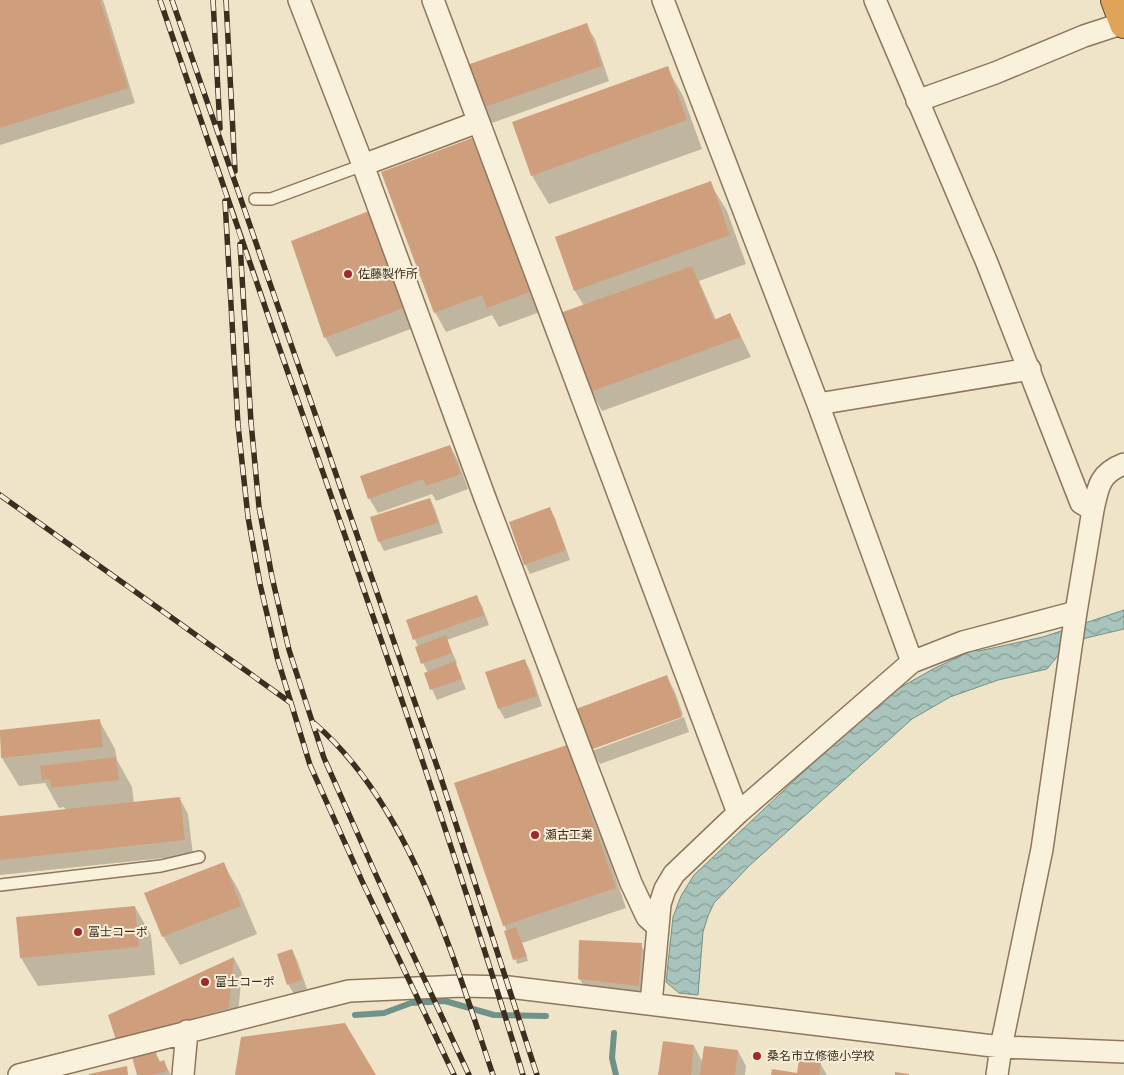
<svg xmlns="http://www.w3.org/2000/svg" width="1124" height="1075" font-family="Bitter,'Noto Sans JP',serif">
	<defs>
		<pattern id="water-waves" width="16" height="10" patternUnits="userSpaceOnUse" patternTransform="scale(1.25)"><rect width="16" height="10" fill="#a9c4bc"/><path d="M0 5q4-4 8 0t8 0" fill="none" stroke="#8ba098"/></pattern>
	</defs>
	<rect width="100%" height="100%" fill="#f0e4c8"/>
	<path fill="url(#water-waves)" stroke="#6f938a" d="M1124 610V629L1086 638 1065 647 1047 669 998 680 950 697 912 719 749 866 714 903 708 916 703 932 698 995 679 993 666 982 673 917 681 896 694 875 798 777 889 694 933 669 973 650 979 651 1043 637Z"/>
	<path fill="#0003" d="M0 0H103L135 103 0 145Z
		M586 25 595 39 609 81 492 123 483 108Z
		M667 68 683 96 702 149 549 204 532 176 513 123Z
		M471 140 482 160 540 312 499 327 492 315 446 332 435 312Z
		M710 183 727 211 746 264 699 281 716 320 730 314 751 357 602 411 591 391 584 306 575 291 556 238Z
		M369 213 416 327 336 357 325 337Z
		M450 446 458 461 468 489 436 501 432 494 378 513 369 498Z
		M430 499 435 509 443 533 384 551 379 541Z
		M550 509 555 518 570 560 530 574 525 564Z
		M476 597 482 606 489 625 447 640 457 663 455 664 466 689 437 700 425 674 428 673 416 648 418 647 408 621Z
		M524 660 530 670 542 706 505 719 499 709 487 673Z
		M667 677 675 692 683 715 592 748V751L684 717 689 732 600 764 592 750 578 710Z
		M99 720 115 749 117 760 132 787 134 803 180 799 188 814 193 855 0 875V817L66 810 64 807 59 808 45 783 19 786 2 758 0 731Z
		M567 746 578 766 626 908 522 943 528 961 517 964 507 931 504 925Z
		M223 863 239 891 257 934 180 965 163 936Z
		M135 907 151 935 155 975 38 986 21 958 18 918Z
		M641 945 657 973 654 1014 596 1007 579 978Z
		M292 950 297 960 307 989 294 994 288 984Z
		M234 958 242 973 237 1023 117 1040Z
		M694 1046 703 1063 738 1051 746 1066 745 1075H660Z
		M155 1052 161 1063 164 1062 171 1075H138Z
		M820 1063 827 1075H772L798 1074Z"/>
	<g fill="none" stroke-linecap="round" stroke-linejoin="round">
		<path stroke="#6f938a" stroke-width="6" d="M355 1015 384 1013 411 1003 445 1001 494 1015 546 1016
			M614 1033 612 1058 616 1075"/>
	</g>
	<path fill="#cf9f7d" d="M0 0H100L128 88 0 128Z
		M587 23 602 66 482 108 467 65Z
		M668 66 687 120 531 176 512 122Z
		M472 138 530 292 487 308 482 295 434 313 381 172Z
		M711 181 730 235 574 291 555 237Z
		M369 211 406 307 324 338 291 241Z
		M692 266 714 320 730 313 741 337 590 392 560 313Z
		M450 445 461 474 426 486 423 479 368 499 360 476Z
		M430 498 438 523 378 542 370 517Z
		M550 507 566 550 524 565 509 522Z
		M477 595 484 615 413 640 406 620Z
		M446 635 452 653 421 664 415 647Z
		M525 659 537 696 498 709 485 672Z
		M455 661 462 679 430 690 424 673Z
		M667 675 682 717 590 750 576 709Z
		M100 719 103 747 1 758 0 730Z
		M567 745 616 888 503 926 454 783Z
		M116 757 119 780 51 788 50 779 42 780 40 766Z
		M180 797 185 840 0 860V816Z
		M224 862 241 906 162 937 144 893Z
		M135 906 139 947 20 958 16 917Z
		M516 927 527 956 513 960 504 931Z
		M579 940 642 943 639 986 578 979Z
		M292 949 302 980 287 985 277 954Z
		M234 957 229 1008 116 1040 108 1015Z
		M345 1023 376 1075H235L241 1037Z
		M663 1041 694 1045 691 1075H658Z
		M704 1046 738 1050 735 1075H700Z
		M155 1050 159 1062 164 1060 168 1071 153 1075H137L132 1057Z
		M799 1059 821 1062 819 1075H771L772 1069 797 1073Z
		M127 1066 128 1075H89V1074Z
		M895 1072 909 1074V1075H895Z"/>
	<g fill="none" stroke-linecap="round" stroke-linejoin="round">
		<defs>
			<path id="lane" d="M255 199H271L363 165
				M0 885 161 866 199 857"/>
			<path id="street" d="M299 0 363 165 485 498 631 883 647 917 658 927
				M433 0 738 813
				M663 0 818 404 912 662
				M875 0 987 263 1081 503 1093 510 1076 612 1042 849 1001 1047 997 1075
				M917 101 995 73 1084 36 1124 23
				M363 165 478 122
				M818 404 1030 369
				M1093 510C1098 486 1100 473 1124 464
				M651 1004 658 927 660 904 665 889 674 874 738 813 912 662 963 642 1076 612
				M19 1075 349 991 462 986 508 987 1001 1047 1124 1052
				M183 1075 187 1031"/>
			<path id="highway" d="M1115 0 1124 24"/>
		</defs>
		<use href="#lane" stroke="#8d765c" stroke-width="14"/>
		<use href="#street" stroke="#8d765c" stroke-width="24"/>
		<use href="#highway" stroke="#5b4430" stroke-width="30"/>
		<use href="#lane" stroke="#faf1dc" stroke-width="11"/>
		<use href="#street" stroke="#faf1dc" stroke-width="21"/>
		<use href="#highway" stroke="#e0a458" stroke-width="28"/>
		<defs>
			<path id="rail" d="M160 0C197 108 233 216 271 324 358 573 447 822 523 1075
				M172 0 440 775 537 1075
				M213 0 220 128
				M226 0 235 171
				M225 201 238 425 248 517 260 584 277 657 310 765 362 881 454 1075
				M240 244 251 422 259 507 272 577 289 650 324 758 376 875 469 1075
				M0 495 291 703
				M314 723C411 806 453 957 493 1075"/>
		</defs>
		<use href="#rail" stroke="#3d2e20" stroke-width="5.5"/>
		<use href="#rail" stroke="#f7eed8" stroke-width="4" stroke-dasharray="11" stroke-linecap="butt"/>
	</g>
	<g fill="#9e2a2b" stroke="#f7eed8" stroke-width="2">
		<circle cx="348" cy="274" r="5"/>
		<circle cx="535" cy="835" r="5"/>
		<circle cx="78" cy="932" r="5"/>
		<circle cx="205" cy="982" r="5"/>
		<circle cx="757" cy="1056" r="5"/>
	</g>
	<g text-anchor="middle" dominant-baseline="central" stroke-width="4" stroke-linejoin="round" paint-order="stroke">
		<g font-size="12" fill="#3d2e20" stroke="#f7eed8" text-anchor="start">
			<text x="358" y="274">佐藤製作所</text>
			<text x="545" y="835">瀬古工業</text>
			<text x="88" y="932">冨士コーポ</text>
			<text x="215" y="982">富士コーポ</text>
			<text x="767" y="1056">桑名市立修徳小学校</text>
		</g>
	</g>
</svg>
